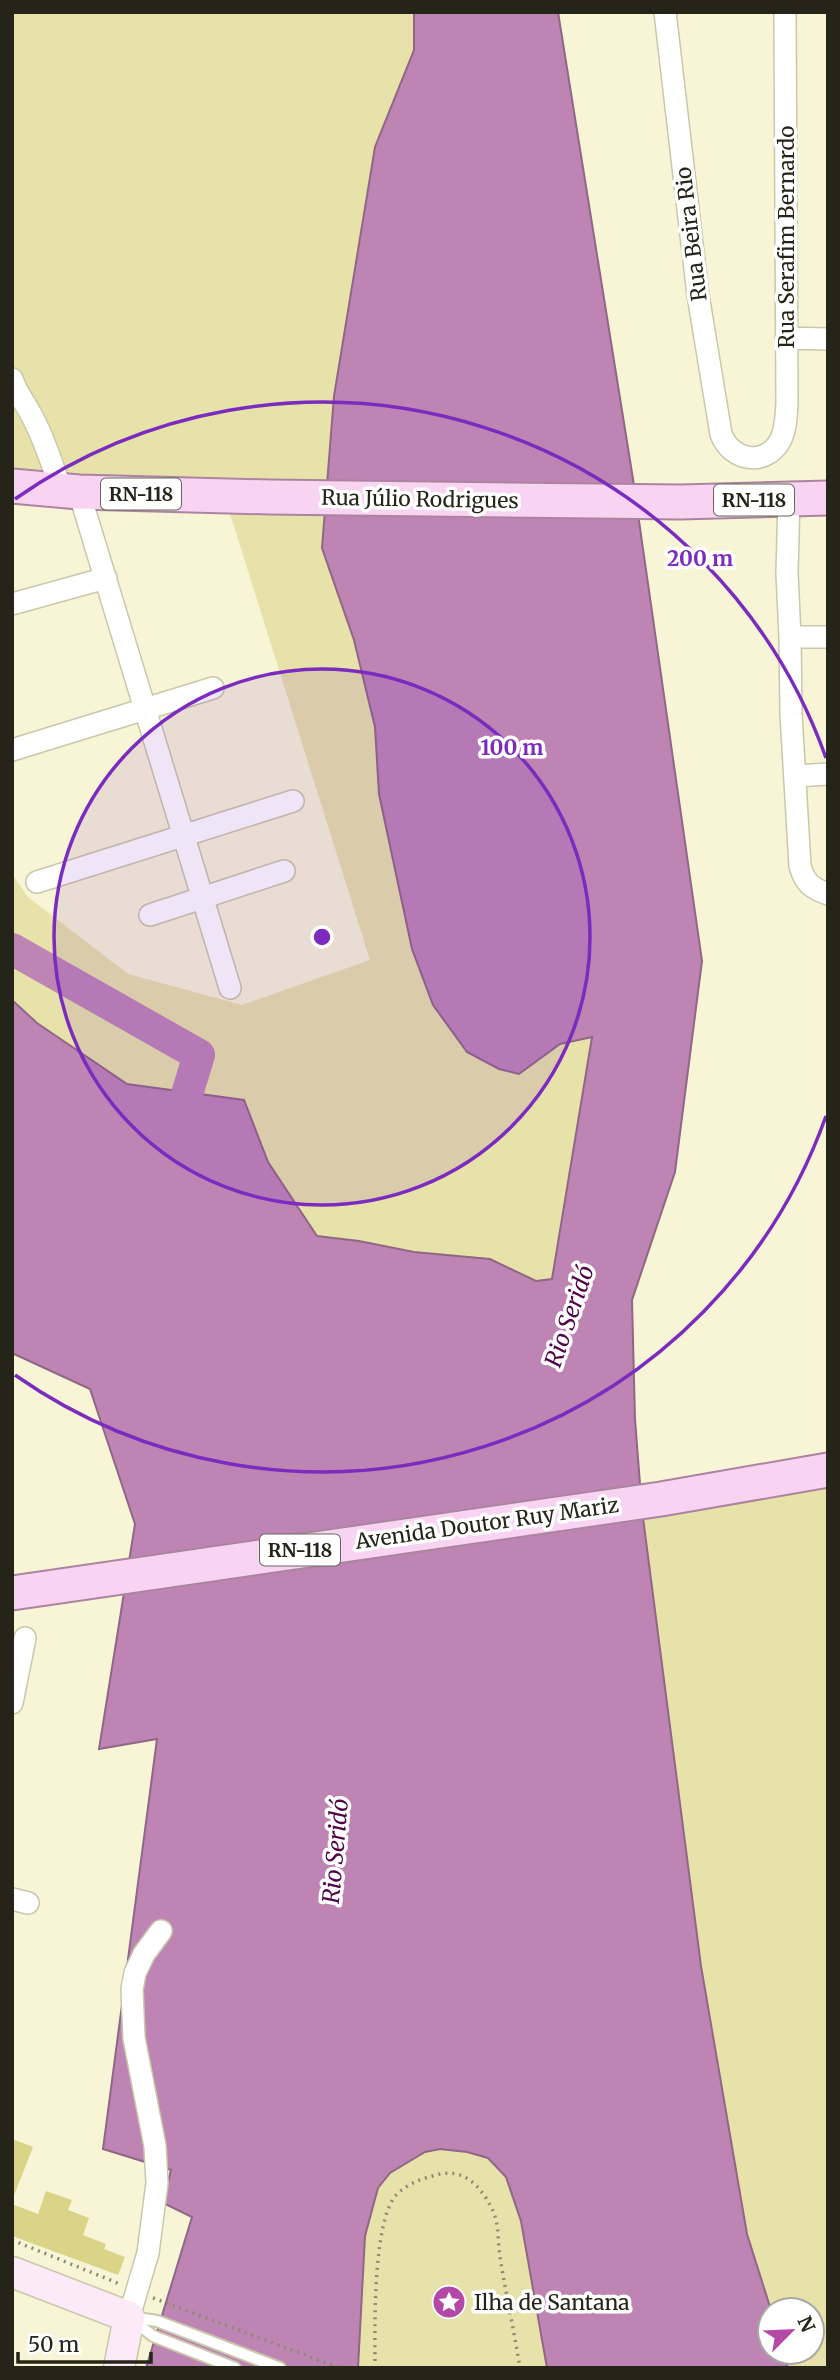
<svg xmlns="http://www.w3.org/2000/svg" width="840" height="2380" font-family="Merriweather,serif">
	<rect width="100%" height="100%" fill="#f7f5d6"/>
	<path fill="#e7e2a9" d="M12 12H414V50L375 147 357 265 354 640 375 727 379 794 412 949 499 1069 519 1074 560 1044 592 1037 552 1279 536 1281 490 1259 414 1252 359 1241 317 1236 268 1162 244 1100 127 1084 37 1023 12 1000V874L28 897 128 974 242 1005 370 960 227 504 12 492Z
		M828 1485V2368H788L783 2352H812V2310H771L747 2234 701 1966 642 1510Z
		M440 2149 467 2152 488 2158 506 2177 521 2221 547 2368H358C361 2317 358 2235 378 2189 388 2168 419 2153 440 2149Z"/>
	<path fill="#be84b4" stroke="#906785" stroke-width="2" d="M414 12H558L633 479 702 961 675 1172 632 1300 635 1419 642 1510 701 1966 747 2234 771 2310 770 2352H783L788 2368H547L521 2221 506 2177 488 2158 467 2152 440 2149 425 2152 390 2173 378 2188 365 2236 358 2368H146L192 2217 163 2203 171 2170 103 2149 157 1739 99 1749 135 1524 90 1389 12 1353V1000L37 1023 127 1084 244 1100 268 1162 317 1236 359 1241 414 1252 490 1259 536 1281 552 1279 592 1037 560 1044 519 1074 499 1069 467 1052 433 1005 412 949 379 794 375 727 354 640 322 548 334 396 375 147 414 50Z"/>
	<g fill="none" stroke-linecap="round" stroke-linejoin="round">
		<path stroke="#be84b4" stroke-width="32" d="M12 949 199 1055 179 1120 189 1129"/>
	</g>
	<path fill="#dad488" d="M12 2139 33 2147 13 2198H12Z
		M46 2191 72 2200 68 2210 89 2218 83 2235 106 2244 104 2249 125 2257 118 2275 12 2236V2204L38 2214Z"/>
	<g fill="none" stroke-linecap="round" stroke-linejoin="round">
		<defs>
			<path id="service" d="M131 2317 157 2321 280 2368
				M131 2319 153 2336 235 2368"/>
			<path id="minor" d="M665 12 698 295 721 434C731 461 765 467 780 441 786 430 786 416 787 404L785 12
				M786 338 828 339
				M12 379C17 394 26 404 33 418 45 441 53 466 61 490
				M79 492 230 988
				M789 499 787 573 790 637 791 714 800 866C805 883 811 888 828 894
				M12 604 106 578
				M790 637H828
				M12 750 213 688
				M796 776 828 774
				M37 882 293 801
				M150 915 284 871
				M12 1703 25 1638
				M12 1899 28 1903
				M129 2317 148 2253 157 2183 155 2146 134 2038 132 1989 135 1973 144 1954 161 1931"/>
			<path id="secondary" d="M12 2272 129 2317 119 2368"/>
			<path id="primary" d="M12 486 79 492 270 497 680 502 828 498
				M12 1593 661 1499 828 1470"/>
		</defs>
		<use href="#service" stroke="#cac8aa" stroke-width="14"/>
		<use href="#minor" stroke="#cac8aa" stroke-width="24"/>
		<use href="#secondary" stroke="#cac8aa" stroke-width="33"/>
		<use href="#primary" stroke="#ac84a0" stroke-width="37"/>
		<path stroke="#8d8b76" stroke-width="3.5" stroke-dasharray="2 5" stroke-linecap="butt" d="M12 2240 120 2284
			M153 2298 340 2368
			M375 2368C375 2331 372 2220 397 2194 410 2182 424 2178 440 2174 464 2169 480 2186 490 2205 500 2222 497 2238 500 2257 506 2294 514 2331 520 2368"/>
		<use href="#service" stroke="#fff" stroke-width="10"/>
		<use href="#minor" stroke="#fff" stroke-width="21"/>
		<use href="#secondary" stroke="#fceaf9" stroke-width="30"/>
		<use href="#primary" stroke="#f8d4f2" stroke-width="33"/>
	</g>
	<circle cx="322" cy="937" r="268" fill="#7b2cbf" fill-opacity=".12"/>
	<g fill="none" stroke="#7b2cbf" stroke-width="3.5">
		<circle cx="322" cy="937" r="268"/>
		<path d="M826 1116A535 535 0 0 1 15 1375M15 499A535 535 0 0 1 826 758"/>
	</g>
	<defs>
		<symbol id="sight-disc" viewBox="-11 -11 22 22"><circle r="9.5" fill="#b448a7" stroke="#fff"/><path d="M0-6L1.8-2.2L6-1.7L2.9 1.2L3.7 5.4L0 3.3L-3.7 5.4L-2.9 1.2L-6-1.7L-1.8-2.2Z" fill="#fff"/></symbol>
	</defs>
	<g fill-rule="evenodd">
		<use href="#sight-disc" x="430" y="2283" width="38" height="38"/>
	</g>
	<g text-anchor="middle" dominant-baseline="central" stroke-width="7" stroke-linejoin="round" paint-order="stroke">
		<g fill="#fff" stroke="#66665d" stroke-width="2">
			<rect x="101" y="478.5" width="80" height="31" rx="5"/>
			<rect x="714" y="484.5" width="80" height="31" rx="5"/>
			<rect x="260" y="1534.5" width="80" height="31" rx="5"/>
		</g>
		<g font-size="19" font-weight="bold" fill="#252418">
			<text x="141" y="494">RN-118</text>
			<text x="754" y="500">RN-118</text>
			<text x="300" y="1550">RN-118</text>
		</g>
		<g font-size="21" fill="#252418" stroke="#fff">
			<text transform="translate(691 234) rotate(-97)">Rua Beira Rio</text>
			<text transform="translate(786 237) rotate(-90)">Rua Serafim Bernardo</text>
			<text transform="translate(420 499) rotate(1)">Rua Júlio Rodrigues</text>
			<text transform="translate(487 1523) rotate(-8)">Avenida Doutor Ruy Mariz</text>
		</g>
		<g font-size="21" fill="#252418" stroke="#fff" text-anchor="start">
			<text x="474" y="2302">Ilha de Santana</text>
		</g>
		<g font-size="23" font-style="italic" fill="#4e0447" stroke="#fff">
			<text transform="translate(569 1316) rotate(-71)">Rio Seridó</text>
			<text transform="translate(335 1851) rotate(-85)">Rio Seridó</text>
		</g>
	</g>
	<circle cx="322" cy="937" r="10" fill="#7b2cbf" stroke="#fff" stroke-width="3.5"/>
	<g font-size="21" text-anchor="middle" font-weight="bold" fill="#7b2cbf" stroke="#fff" stroke-width="7" stroke-linejoin="round" paint-order="stroke">
		<text x="700" y="566">200 m</text>
		<text x="512" y="755">100 m</text>
	</g>
	<rect width="840" height="2380" fill="none" stroke="#252418" stroke-width="28"/>
	<g transform="translate(791 2331) rotate(66)"><circle r="33" fill="#ffffff" stroke="#a8a7a3" stroke-width="2"/>
	<path d="M0-5L12 26L0 18L-12 26Z" fill="#b448a7"/>
	<text y="-10" font-size="19" font-weight="bold" text-anchor="middle" fill="#252418">N</text>
	</g>
	<path d="M18 2352v10h133v-10" fill="none" stroke="#252418" stroke-width="3.5"/>
	<text x="28" y="2352" font-size="21" fill="#252418" stroke="#ffffff" stroke-width="5" paint-order="stroke">50 m</text>
</svg>
